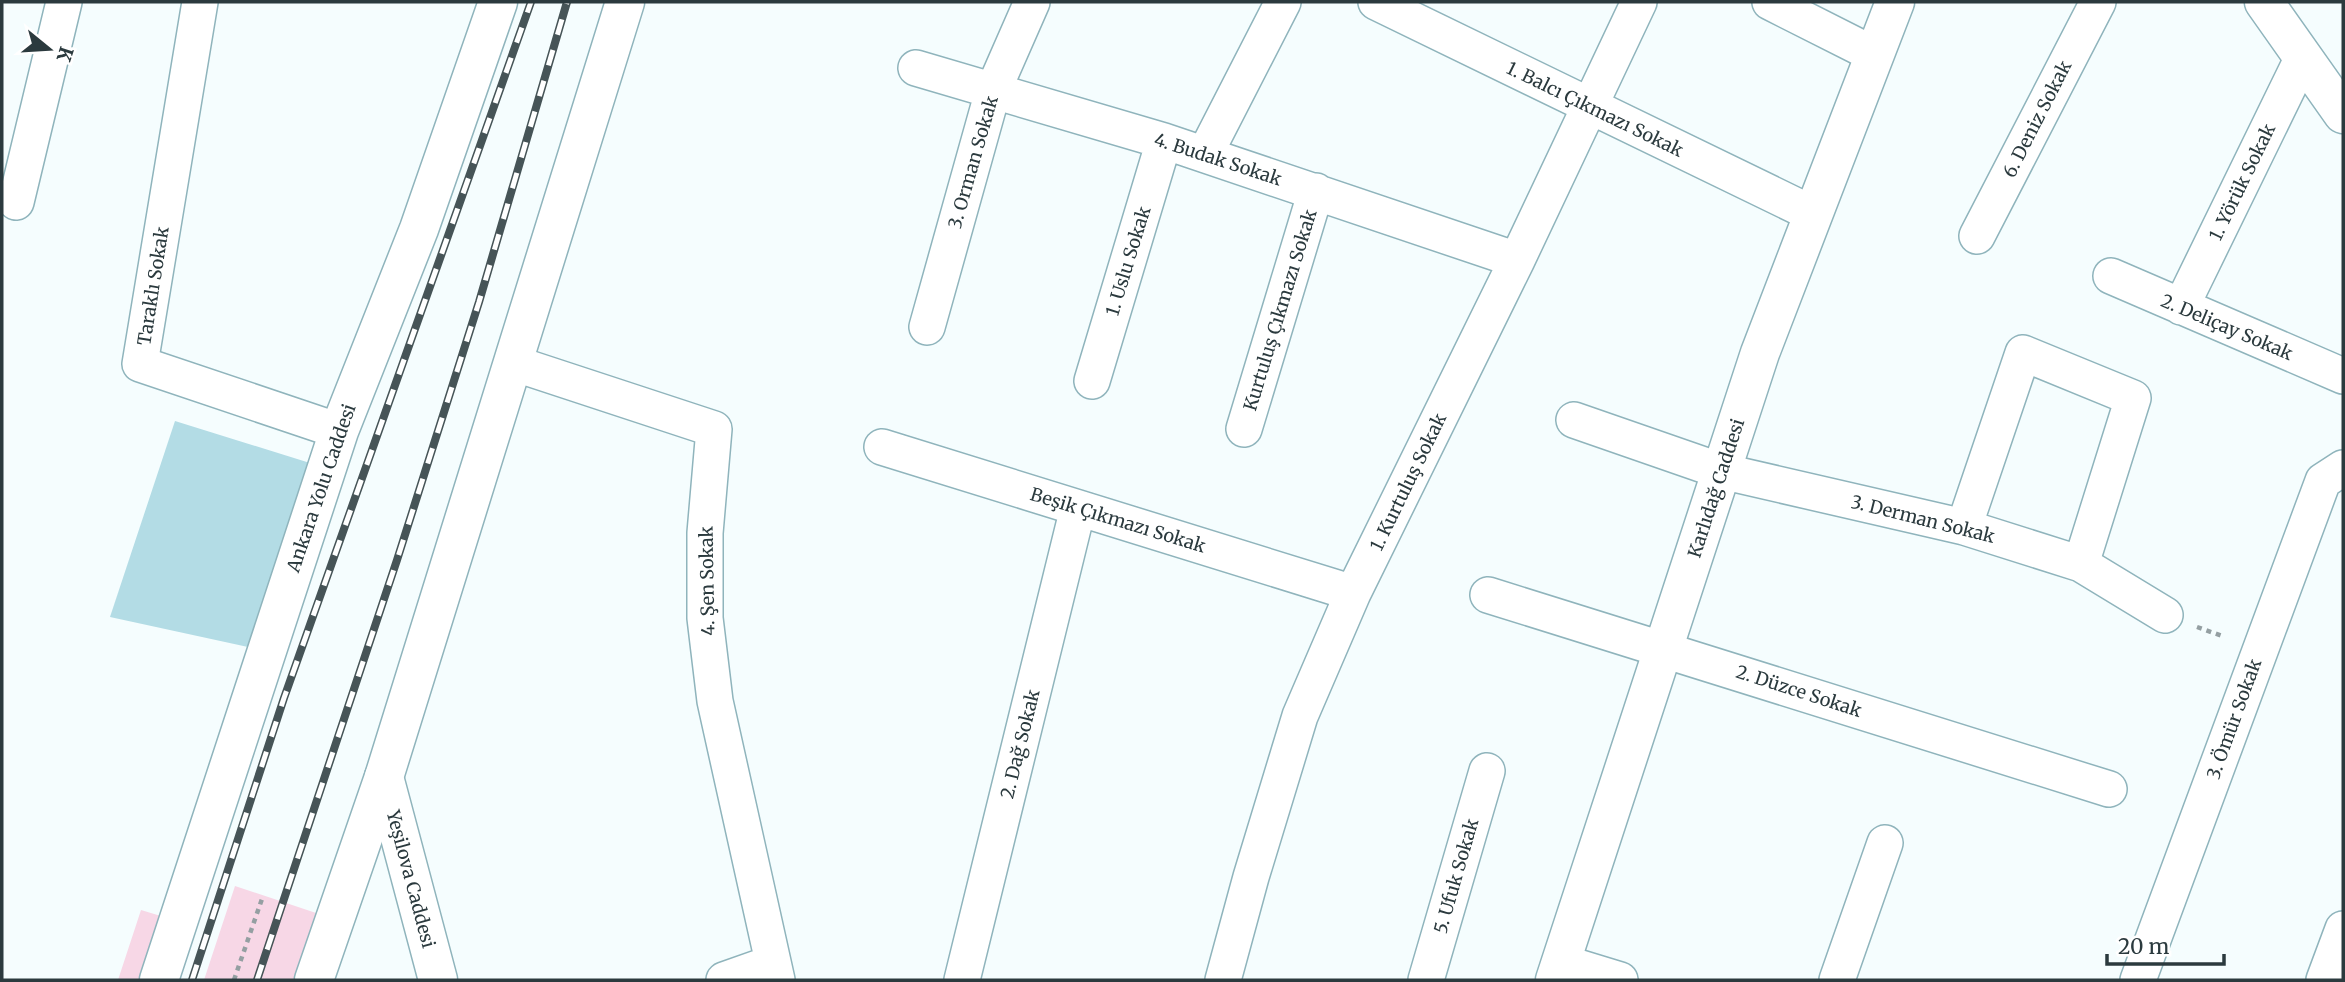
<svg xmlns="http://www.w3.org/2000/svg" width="2345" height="982" font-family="Merriweather,serif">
	<rect width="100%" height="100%" fill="#f5fdfe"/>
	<path fill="#b3dce5" d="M175 421 310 463 248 647 110 617Z"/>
	<path fill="#f7d7e6" d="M235 886 334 919 314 980H204Z
		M141 910 174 920 154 980H118Z"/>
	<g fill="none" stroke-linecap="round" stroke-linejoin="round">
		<defs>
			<path id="minor" d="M200 2 140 364 339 431
				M1376 2 1813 214
				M1770 2 1873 54
				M916 68 1164 141 1517 260
				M1205 154 1283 2
				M16 202 64 2
				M1977 236 2098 2
				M2111 276 2343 376
				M2181 307 2303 57
				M927 327 993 91 1032 2
				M513 363 714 429 705 533V618L715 701 777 980
				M1092 381 1164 141
				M1574 420 1721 471 1964 527 2081 564 2165 615
				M1244 429 1316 191
				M882 447 1353 593
				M1964 527 2023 353 2133 398 2081 564
				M1488 595 2109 789
				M1561 962 1620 980
				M724 980 772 963
				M962 980 1078 508
				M1223 980 1251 877 1300 716 1353 593 1517 260 1639 2
				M1426 980 1487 771
				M1837 980 1885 843
				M2138 980 2323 481 2343 468
				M2324 980 2343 929"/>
			<path id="secondary" d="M2264 2 2343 114
				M384 777 438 980
				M1555 980 1760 353 1895 2"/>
			<path id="trunk" d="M159 980 339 431 419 229 498 2
				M314 980 384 777 625 2"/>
		</defs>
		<use href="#minor" stroke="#8fb4bc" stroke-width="38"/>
		<use href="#secondary" stroke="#8fb4bc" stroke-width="41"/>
		<use href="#trunk" stroke="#8fb4bc" stroke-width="41"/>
		<path stroke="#949fa2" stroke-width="4.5" stroke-dasharray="5 5" stroke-linecap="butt" d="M2197 627 2225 637
			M234 980 263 896"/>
		<use href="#minor" stroke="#fff" stroke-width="35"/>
		<use href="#secondary" stroke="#fff" stroke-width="38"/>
		<use href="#trunk" stroke="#fff" stroke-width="38"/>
		<defs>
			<path id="rail" d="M192 980 284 698 531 2
				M257 980 397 560 479 302 567 2"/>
		</defs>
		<use href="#rail" stroke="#465457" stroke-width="8"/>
		<use href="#rail" stroke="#fff" stroke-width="5" stroke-dasharray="16" stroke-linecap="butt"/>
	</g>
	<g text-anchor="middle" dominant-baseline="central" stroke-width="5" stroke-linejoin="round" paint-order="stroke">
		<g font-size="18" fill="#2b3a3e" stroke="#fff">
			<text transform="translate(1595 109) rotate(26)">1. Balcı Çıkmazı Sokak</text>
			<text transform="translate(2037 119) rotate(-63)">6. Deniz Sokak</text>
			<text transform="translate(1218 159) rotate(18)">4. Budak Sokak</text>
			<text transform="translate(973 162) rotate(-74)">3. Orman Sokak</text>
			<text transform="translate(2242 182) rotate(-64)">1. Yörük Sokak</text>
			<text transform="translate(1128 261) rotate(-73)">1. Uslu Sokak</text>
			<text transform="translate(153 286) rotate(-81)">Taraklı Sokak</text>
			<text transform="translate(1280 310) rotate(-73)">Kurtuluş Çıkmazı Sokak</text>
			<text transform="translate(2227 327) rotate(23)">2. Deliçay Sokak</text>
			<text transform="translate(1408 482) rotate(-64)">1. Kurtuluş Sokak</text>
			<text transform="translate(321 488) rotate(-71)">Ankara Yolu Caddesi</text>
			<text transform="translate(1716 488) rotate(-72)">Karlıdağ Caddesi</text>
			<text transform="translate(1923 519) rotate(14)">3. Derman Sokak</text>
			<text transform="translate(1118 520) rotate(17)">Beşik Çıkmazı Sokak</text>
			<text transform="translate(707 581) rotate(-91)">4. Şen Sokak</text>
			<text transform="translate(1799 691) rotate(18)">2. Düzce Sokak</text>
			<text transform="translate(2234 719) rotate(-70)">3. Ömür Sokak</text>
			<text transform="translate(1020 744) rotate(-76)">2. Dağ Sokak</text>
			<text transform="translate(1456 876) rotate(-74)">5. Ufuk Sokak</text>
			<text transform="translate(411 879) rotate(75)">Yeşilova Caddesi</text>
		</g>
	</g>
	<rect width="2345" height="982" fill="none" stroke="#2b3a3e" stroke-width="7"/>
	<g transform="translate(49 49) rotate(108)" stroke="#ffffff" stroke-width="5" paint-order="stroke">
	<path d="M0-5L12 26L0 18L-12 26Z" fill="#2b3a3e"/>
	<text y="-10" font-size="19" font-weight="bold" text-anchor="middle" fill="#2b3a3e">K</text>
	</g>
	<path d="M2107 954v10h117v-10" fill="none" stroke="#2b3a3e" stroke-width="3.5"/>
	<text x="2118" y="954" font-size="21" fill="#2b3a3e" stroke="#ffffff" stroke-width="5" paint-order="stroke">20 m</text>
</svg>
